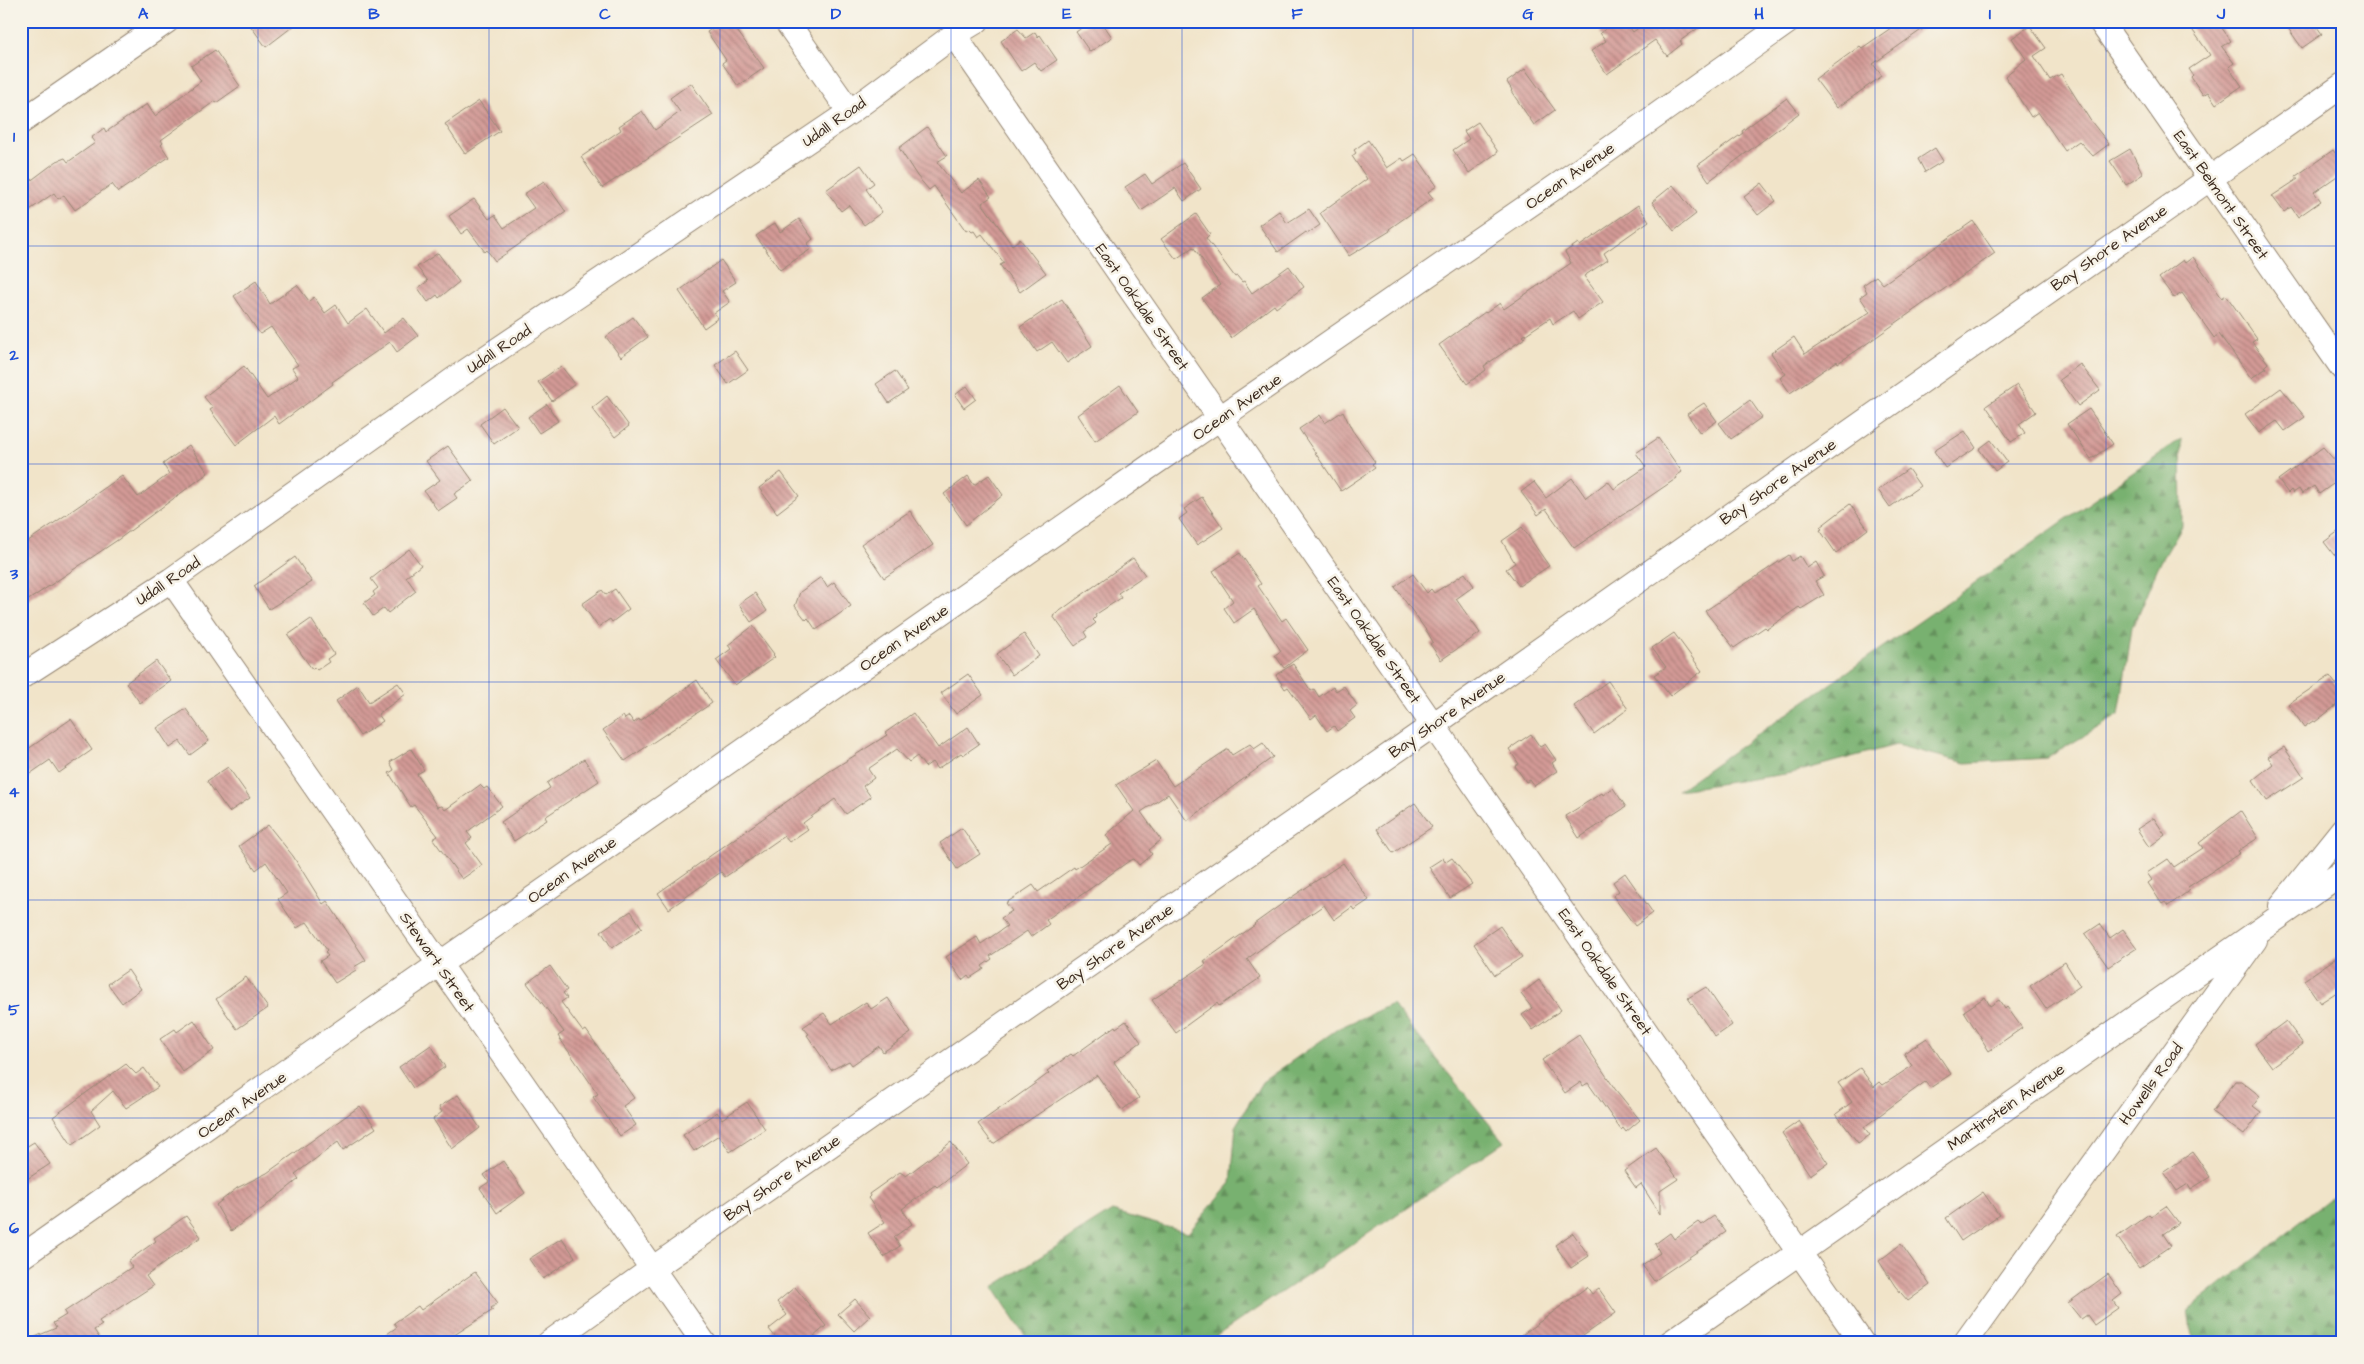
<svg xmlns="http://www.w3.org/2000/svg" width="2364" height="1364" font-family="'Architects Daughter',sans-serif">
	<defs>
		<pattern id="forest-firs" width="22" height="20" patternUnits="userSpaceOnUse" patternTransform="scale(1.25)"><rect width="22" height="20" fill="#78b170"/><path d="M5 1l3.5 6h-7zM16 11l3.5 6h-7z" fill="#64905b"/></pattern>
		<pattern id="building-back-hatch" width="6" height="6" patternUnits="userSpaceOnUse" patternTransform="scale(1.25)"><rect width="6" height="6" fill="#d39a96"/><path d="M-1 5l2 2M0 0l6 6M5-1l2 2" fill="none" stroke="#ac7e7a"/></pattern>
	</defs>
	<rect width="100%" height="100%" fill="#f7f3e8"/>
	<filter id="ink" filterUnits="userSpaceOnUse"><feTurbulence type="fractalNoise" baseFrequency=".02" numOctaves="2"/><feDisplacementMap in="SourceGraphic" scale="10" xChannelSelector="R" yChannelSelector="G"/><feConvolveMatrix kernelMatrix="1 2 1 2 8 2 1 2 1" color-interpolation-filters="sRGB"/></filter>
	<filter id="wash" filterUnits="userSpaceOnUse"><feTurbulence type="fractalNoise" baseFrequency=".0096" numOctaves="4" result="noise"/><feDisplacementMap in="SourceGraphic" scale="20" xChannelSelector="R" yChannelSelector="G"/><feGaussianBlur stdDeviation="1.12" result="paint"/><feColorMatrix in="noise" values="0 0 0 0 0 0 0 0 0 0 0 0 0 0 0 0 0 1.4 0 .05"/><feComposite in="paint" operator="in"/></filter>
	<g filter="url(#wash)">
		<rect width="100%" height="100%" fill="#f1e4c9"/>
		<path fill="url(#forest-firs)" stroke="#5a6e47" d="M2181 439 2182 526 2158 567 2132 628 2119 715 2047 758 1966 763 1896 745 1792 773 1678 790Z
			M1392 1004 1504 1142 1206 1343H1030L993 1287 1112 1211 1188 1233 1231 1183 1236 1125 1262 1082 1339 1028Z
			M2343 1188V1343H2193L2188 1311Z"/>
		<g id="blocks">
			<path fill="url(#building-back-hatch)" d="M247 21H300L266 47Z
				M723 21H730L764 68 738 86 722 63 726 60 707 32Z
				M1091 21H1101L1112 37 1090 52 1076 32Z
				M1617 21H1625L1633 32 1648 21H1708L1680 41 1682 44 1667 56 1655 40 1607 74 1591 51 1606 41 1600 33Z
				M1901 21H1934L1873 64 1882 76 1837 108 1815 79 1860 46 1862 48Z
				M2186 21H2217L2231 41 2222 47 2234 63 2229 67 2242 86 2216 104 2208 92 2203 95 2191 77 2193 75 2189 69 2210 55Z
				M2283 21H2313L2322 34 2302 48Z
				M2030 26 2046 48 2034 56 2050 80 2061 74 2090 120 2109 144 2093 156 2079 141 2065 151 2038 112 2031 117 2005 76 2026 59 2012 38Z
				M1018 29 1026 38 1035 32 1038 37 1040 35 1057 60 1041 71 1034 62 1021 71 1001 41Z
				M215 50 240 86 216 103 215 101 161 140 163 143 161 145 169 157 118 192 112 184 75 210 64 195 58 199 54 193 21 216V188L57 161 65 158 68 162 95 143 91 138 104 128 106 132 147 104 155 116 201 81 191 66Z
				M1525 69 1555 110 1534 125 1511 91 1512 90 1507 82Z
				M691 83 713 115 602 188 581 157 621 130 619 126 642 111 655 130 680 112 670 98Z
				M1787 98 1799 113 1709 181 1698 165 1743 133 1742 131Z
				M479 101 500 131 465 154 445 124Z
				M1478 122 1498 152 1469 173 1453 150 1469 139 1464 131Z
				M927 127 947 156 937 162 961 193 979 180 991 197 982 203 1012 245 1020 239 1046 273 1020 292 1000 265 1004 263 982 234 978 237 974 231 972 232 969 229 966 231 934 186 929 190 917 176 899 148Z
				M1368 140 1387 168 1402 158 1404 161 1415 154 1437 186 1428 192 1433 198 1389 229 1390 231 1349 256 1320 213 1367 179 1352 156 1356 153 1354 150Z
				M1935 148 1943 161 1925 172 1918 159Z
				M2130 149 2143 174 2126 185 2110 161Z
				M2333 150 2343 164V172L2314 192 2321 201 2298 217 2291 207 2284 212 2272 196 2298 179 2296 176Z
				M1183 163 1201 189 1184 201 1175 188 1141 211 1125 187 1145 174 1152 184Z
				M861 165 874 183 866 189 882 212 864 225 849 205 841 211 826 190Z
				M544 181 566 212 495 261 487 250 485 252 468 229 461 234 449 216 474 199 489 219 495 215 504 228 534 208 524 194Z
				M1762 183 1776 201 1758 215 1744 197Z
				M1673 185 1696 214 1674 231 1652 202Z
				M1638 205 1649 221 1604 253 1608 260 1584 276 1603 302 1578 319 1573 311 1553 324 1550 318 1523 336 1525 338 1484 366 1486 370 1467 384 1439 345 1485 312 1486 313 1500 303 1504 309 1571 263 1565 252 1578 243 1580 246Z
				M1309 209 1320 225 1307 234 1306 232 1278 252 1259 225 1279 211 1287 223Z
				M1196 214 1210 234 1206 238 1235 277 1237 276 1242 282 1244 281 1252 293 1289 266 1304 287 1276 308 1274 305 1231 338 1202 298 1220 285 1194 248 1193 247 1176 259 1161 239Z
				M799 219 813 239 807 244 811 249 780 270 756 236 775 223 780 232Z
				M1973 221 1995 253 1862 347 1838 363 1837 361 1790 393 1780 378 1786 374 1771 353 1794 337 1805 354 1870 312 1860 297 1867 292 1863 285 1876 276 1883 284Z
				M438 253 459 282 439 298 437 295 428 302 418 288 428 281 417 267Z
				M2193 257 2222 298 2226 295 2257 339 2252 342 2268 363 2265 366 2267 368 2251 378 2219 334 2214 338 2212 335 2182 293 2174 298 2159 278 2183 260 2185 263Z
				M721 260 736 282 722 291 730 302 714 313 718 318 704 328 679 291Z
				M256 281 270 304 297 285 309 301 314 297 325 313 336 305 348 323 367 309 384 333 404 318 418 336 397 352 390 342 332 382 333 384 279 424 274 416 236 445 210 410 213 408 204 397 244 366 267 399 298 377 292 368 298 365 271 327 260 334 234 296Z
				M1062 299 1092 346 1067 363 1052 342 1037 352 1020 327Z
				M633 317 648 337 621 357 606 337Z
				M735 351 748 370 728 384 715 365Z
				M2080 364 2100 390 2078 406 2059 380Z
				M561 366 575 384 552 401 538 382Z
				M895 371 908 390 889 403 876 384Z
				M1120 385 1138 412 1095 441 1078 415Z
				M2017 385 2036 412 2019 424 2025 433 2011 442 1986 406Z
				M967 386 976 399 964 408 955 395Z
				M2281 388 2305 417 2285 431 2277 421 2259 433 2245 414Z
				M607 396 629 426 615 437 592 408Z
				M1750 400 1762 417 1731 439 1719 423Z
				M1704 403 1717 421 1700 433 1687 414Z
				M547 404 558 421 539 433 528 417Z
				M503 407 518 427 494 444 480 424Z
				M2089 409 2113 444 2091 459 2067 424Z
				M1343 411 1352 430 1375 462 1372 464 1375 468 1341 491 1299 429 1320 415 1325 423Z
				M1965 431 1976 448 1945 468 1934 451Z
				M1658 438 1682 472 1676 476 1677 478 1574 548 1546 509 1538 515 1521 492 1534 482 1546 498 1572 478 1586 498 1608 481 1614 489 1646 467 1636 453Z
				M1991 440 2007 462 1995 471 1979 449Z
				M189 445 208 473 119 539 21 605V546L122 476 138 497 169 474 163 464Z
				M448 446 473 481 454 494 457 498 438 511 424 491 440 480 426 461Z
				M2323 447 2343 470V477L2319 494 2314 486 2302 494 2299 489 2293 493 2291 490 2288 493 2278 480Z
				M1908 469 1920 486 1890 507 1878 490Z
				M781 472 799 496 777 513 759 488Z
				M989 475 1003 495 966 525 944 494 968 476 974 485Z
				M1202 497 1223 528 1197 545 1179 519 1187 513 1184 509Z
				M1850 504 1868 529 1836 553 1820 530 1822 529 1820 527Z
				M910 511 933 545 884 578 861 544Z
				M1522 527 1549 566 1519 586 1506 569 1515 563 1502 541Z
				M2343 528V549L2334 555 2324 542Z
				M409 549 421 565 406 577 416 591 388 613 384 608 373 616 364 603 375 595 373 592 378 588 371 579Z
				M1240 553 1261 584 1258 586 1282 621 1286 618 1308 650 1284 668 1275 655 1281 651 1254 609 1234 623 1224 608 1233 601 1213 571Z
				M1789 555 1792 561 1800 556 1807 568 1816 562 1824 576 1815 581 1824 595 1801 609 1799 607 1767 629 1765 627 1734 648 1705 611Z
				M295 557 312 582 269 609 254 586Z
				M1133 558 1145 575 1118 593 1121 598 1095 615 1096 617 1093 620 1096 623 1084 632 1087 637 1075 646 1053 616Z
				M1465 573 1474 586 1456 599 1480 633 1441 660 1430 644 1433 642 1428 633 1395 587 1413 574 1427 593 1431 589 1434 593Z
				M821 577 827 587 834 582 851 606 816 630 808 618 806 620 795 606 800 592Z
				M615 589 629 609 612 622 610 619 598 627 582 604 602 590 606 595Z
				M755 593 767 611 751 622 739 604Z
				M311 619 334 654 327 659 329 662 317 670 315 668 312 669 288 635Z
				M753 626 774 654 773 655 775 657 735 685 716 660 731 649 728 645Z
				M1674 633 1702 671 1670 696 1654 675 1666 667 1652 648Z
				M1024 634 1039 656 1012 675 997 654Z
				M156 661 171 681 140 703 126 683Z
				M1293 664 1311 691 1314 689 1319 697 1333 687 1336 691 1344 686 1357 705 1350 711 1355 718 1337 731 1334 726 1327 731 1316 715 1311 719 1288 687 1285 689 1276 675Z
				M968 674 983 695 956 714 941 693Z
				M2330 676 2343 694V700L2315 722 2313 721 2304 727 2288 704Z
				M697 680 712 703 625 761 603 730 623 716 625 719 629 716 634 723 639 719 640 721Z
				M1608 681 1628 709 1594 734 1574 706Z
				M398 683 406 694 378 714 383 721 360 736 336 701 358 685 369 702Z
				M186 709 209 741 190 755 180 741 170 748 157 728Z
				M913 713 938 748 968 727 979 744 963 755 961 753 937 769 932 762 925 767 917 756 909 762 897 749 868 769 874 778 863 786 871 797 846 814 835 799 803 823 808 829 795 838 789 842 784 836 725 877 721 872 669 909 658 893 827 773 887 735 885 733Z
				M71 719 92 750 59 773 50 760 21 780V754Z
				M1531 734 1540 747 1545 744 1556 760 1552 763 1557 771 1534 786 1530 780 1526 782 1515 766 1519 764 1509 749Z
				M1263 743 1273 757 1187 821 1168 794 1141 812 1161 840 1149 850 1152 854 1139 865 1134 859 1129 861 1046 920 1049 924 1031 937 1027 931 990 956 992 959 982 966 984 969 970 978 968 975 962 980 946 957 977 937 981 944 1007 926 1001 918 1012 911 1006 903 1033 885 1038 892 1074 867 1075 869 1112 844 1106 835 1134 811 1116 785 1156 761 1173 786 1228 749 1232 755 1250 744 1254 749Z
				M2284 747 2304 777 2267 801 2253 780 2273 764 2268 757Z
				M411 749 424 770 417 774 437 807 442 806 445 810 480 785 484 789 487 787 502 806 467 832 472 838 466 843 482 865 462 879 433 839 438 836 414 805 411 807 389 773 394 770 390 762Z
				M584 759 599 781 545 817 547 820 514 841 501 822 550 788 547 783Z
				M228 767 250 798 229 812 207 781Z
				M1613 788 1626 807 1579 838 1565 816 1602 793 1603 795Z
				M1415 803 1432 827 1393 853 1377 829Z
				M2241 811 2258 838 2238 851 2240 853 2188 887 2190 890 2168 906 2165 902 2162 904 2148 883 2152 880 2147 873 2168 859 2174 867 2203 848 2199 843Z
				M2154 818 2165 835 2149 847 2137 829Z
				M268 825 293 856 323 904 327 901 366 960 354 967 356 970 335 983 320 961 328 956 325 952 327 950 307 922 297 928 278 899 287 893 266 862 256 870 239 846Z
				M962 828 980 854 957 869 940 843Z
				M1443 858 1446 862 1452 858 1472 884 1450 898 1429 867Z
				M1343 863 1369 900 1354 910 1352 907 1334 920 1324 905 1280 935 1247 959 1260 978 1219 1006 1217 1003 1176 1033 1152 1000 1206 964 1204 961 1255 925 1254 924 1286 901Z
				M1625 873 1653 913 1635 926 1613 896 1619 891 1613 882Z
				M631 911 642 928 612 948 601 931Z
				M2100 924 2110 938 2123 929 2137 948 2108 967 2085 934Z
				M1500 926 1522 957 1495 975 1474 944Z
				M2336 958 2343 968V988L2320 1003 2304 980Z
				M2065 962 2080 986 2046 1009 2030 986Z
				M550 966 567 990 563 993 567 998 561 1002 583 1032 586 1030 634 1098 623 1106 636 1125 620 1136 593 1097 598 1094 558 1036 564 1032 527 983Z
				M128 970 141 989 122 1003 108 984Z
				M246 977 268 1008 237 1029 216 999Z
				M1539 980 1561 1010 1533 1030 1522 1015 1532 1008 1521 994Z
				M1706 987 1732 1025 1715 1037 1688 998Z
				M1985 997 1990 1006 1999 1000 2005 1009 2007 1007 2022 1028 1989 1051 1964 1011Z
				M888 998 911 1033 883 1052 879 1046 852 1065 849 1061 831 1070 807 1035 809 1034 803 1027 824 1013 832 1024 866 1002 871 1009Z
				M194 1020 214 1050 183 1072 160 1039 175 1029 177 1032Z
				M1126 1021 1141 1042 1114 1062 1139 1098 1122 1110 1097 1075 993 1144 978 1124 1033 1085 1049 1073 1047 1071 1071 1054 1073 1056 1115 1026 1116 1028Z
				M2286 1021 2303 1044 2272 1067 2255 1044Z
				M1579 1035 1615 1089 1640 1120 1626 1132 1623 1128 1621 1130 1588 1083 1583 1086 1581 1082 1565 1093 1542 1060Z
				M1927 1038 1951 1074 1930 1088 1925 1082 1896 1103 1864 1127 1870 1135 1858 1143 1836 1114 1852 1102 1838 1083 1860 1068 1874 1087 1880 1082 1883 1085 1912 1066 1904 1053Z
				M431 1045 445 1067 413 1088 399 1067Z
				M126 1064 136 1074 144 1068 158 1087 126 1108 113 1091 91 1111 100 1125 72 1145 53 1117Z
				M2235 1081H2241L2260 1096 2253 1106 2261 1112 2244 1135 2212 1112Z
				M458 1095 480 1128 452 1149 433 1119 442 1112 439 1107Z
				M747 1102 765 1129 730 1152 719 1135 694 1151 683 1135 717 1112 722 1119Z
				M360 1106 376 1128 343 1150 338 1142 295 1174 299 1179 263 1208 231 1231 216 1205 237 1188 267 1173Z
				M1799 1121 1828 1163 1810 1175 1782 1133Z
				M34 1142 50 1164 21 1183V1150Z
				M951 1142 967 1164 937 1187 935 1185 902 1209 912 1224 894 1237 900 1246 884 1257 868 1233 885 1222 868 1198 870 1196 869 1194 900 1172 906 1176Z
				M1656 1148 1678 1179 1660 1191V1214L1641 1184 1636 1188 1624 1171Z
				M2193 1152 2210 1177 2191 1189 2188 1184 2177 1191 2164 1172Z
				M503 1161 525 1193 497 1213 480 1188 489 1182 484 1175Z
				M1983 1192 1999 1215 1961 1241 1946 1218Z
				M2166 1206 2179 1223 2163 1234 2171 1246 2139 1268 2117 1237 2149 1214 2151 1216Z
				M186 1216 201 1237 146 1276 153 1286 99 1321 102 1325 94 1330 103 1343H21L56 1328 53 1323 66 1315 64 1312 132 1267 128 1261 156 1241 154 1238Z
				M1714 1216 1726 1232 1654 1281 1642 1265 1660 1253 1655 1244 1670 1233 1674 1239 1698 1222 1701 1225Z
				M1573 1233 1589 1256 1571 1268 1555 1245Z
				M562 1238 575 1257 543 1279 529 1259Z
				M1901 1244 1930 1285 1908 1301 1895 1286 1879 1261Z
				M475 1272 498 1303 491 1308 493 1310 442 1343H374L397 1327 394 1323 418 1306 421 1310Z
				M2108 1274 2122 1294 2113 1301 2118 1308 2094 1325 2087 1315 2081 1319 2068 1303Z
				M795 1287 826 1326 806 1343H780L769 1329 787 1315 777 1302Z
				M1587 1287 1592 1294 1599 1289 1616 1313 1573 1343H1511Z
				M855 1299 870 1316 854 1331 838 1314Z"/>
		</g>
	</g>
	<g filter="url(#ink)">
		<use href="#blocks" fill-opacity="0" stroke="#968774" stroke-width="1"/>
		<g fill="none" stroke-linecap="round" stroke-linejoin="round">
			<defs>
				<path id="minor" d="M786 21 850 112
					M2100 21 2343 369
					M954 35 1862 1343
					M21 122 167 21
					M171 580 704 1343
					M21 677 171 580 453 380 850 112 954 35 977 21
					M2281 906 2343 829
					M21 1257 1146 469 1580 170 1789 21
					M549 1343 652 1269 1433 725 2343 85
					M1670 1343 2343 872
					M1965 1343 2255 940"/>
			</defs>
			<use href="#minor" stroke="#968774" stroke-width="26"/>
			<use href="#minor" stroke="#fff" stroke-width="24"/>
		</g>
	</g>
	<path fill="none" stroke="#1d4ed8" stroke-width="1" stroke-opacity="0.55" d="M258 21V1343M489 21V1343M720 21V1343M951 21V1343M1182 21V1343M1413 21V1343M1644 21V1343M1875 21V1343M2106 21V1343M21 246H2343M21 464H2343M21 682H2343M21 900H2343M21 1118H2343"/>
	<g text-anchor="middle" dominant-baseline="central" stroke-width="5" stroke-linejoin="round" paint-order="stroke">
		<g font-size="16" fill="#3b2a1e" stroke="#f7f3e8">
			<text transform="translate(834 122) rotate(-35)">Udall Road</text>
			<text transform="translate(1570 176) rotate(-35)">Ocean Avenue</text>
			<text transform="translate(2221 195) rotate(55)">East Belmont Street</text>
			<text transform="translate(2109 248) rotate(-35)">Bay Shore Avenue</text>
			<text transform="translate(1142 307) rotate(55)">East Oakdale Street</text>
			<text transform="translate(499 349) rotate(-34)">Udall Road</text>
			<text transform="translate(1237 407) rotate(-35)">Ocean Avenue</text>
			<text transform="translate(1778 482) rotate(-35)">Bay Shore Avenue</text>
			<text transform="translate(168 581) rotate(-34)">Udall Road</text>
			<text transform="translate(904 638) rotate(-35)">Ocean Avenue</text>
			<text transform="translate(1374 640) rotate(55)">East Oakdale Street</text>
			<text transform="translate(1447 715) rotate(-35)">Bay Shore Avenue</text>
			<text transform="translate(572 870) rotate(-35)">Ocean Avenue</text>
			<text transform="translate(1115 947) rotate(-35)">Bay Shore Avenue</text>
			<text transform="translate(437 962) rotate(55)">Stewart Street</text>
			<text transform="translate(1605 972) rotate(55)">East Oakdale Street</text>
			<text transform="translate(2151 1084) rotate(-54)">Howells Road</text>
			<text transform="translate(242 1105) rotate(-35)">Ocean Avenue</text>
			<text transform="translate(2006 1107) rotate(-35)">Martinstein Avenue</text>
			<text transform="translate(782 1178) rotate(-35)">Bay Shore Avenue</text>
		</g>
	</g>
	<rect width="2364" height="1364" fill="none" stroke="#f7f3e8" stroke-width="55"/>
	<rect x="28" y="28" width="2308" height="1308" fill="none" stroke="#1d4ed8" stroke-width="2"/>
	<g font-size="16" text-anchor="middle" font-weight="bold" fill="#1d4ed8">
		<text x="143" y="19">A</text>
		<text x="374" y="19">B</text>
		<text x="605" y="19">C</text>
		<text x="836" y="19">D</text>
		<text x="1067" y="19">E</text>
		<text x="1297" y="19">F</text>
		<text x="1528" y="19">G</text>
		<text x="1759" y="19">H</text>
		<text x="1990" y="19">I</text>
		<text x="2221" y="19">J</text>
		<text x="14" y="142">1</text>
		<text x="14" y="360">2</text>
		<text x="14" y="579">3</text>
		<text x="14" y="797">4</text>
		<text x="14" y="1015">5</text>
		<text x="14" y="1233">6</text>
	</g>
</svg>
